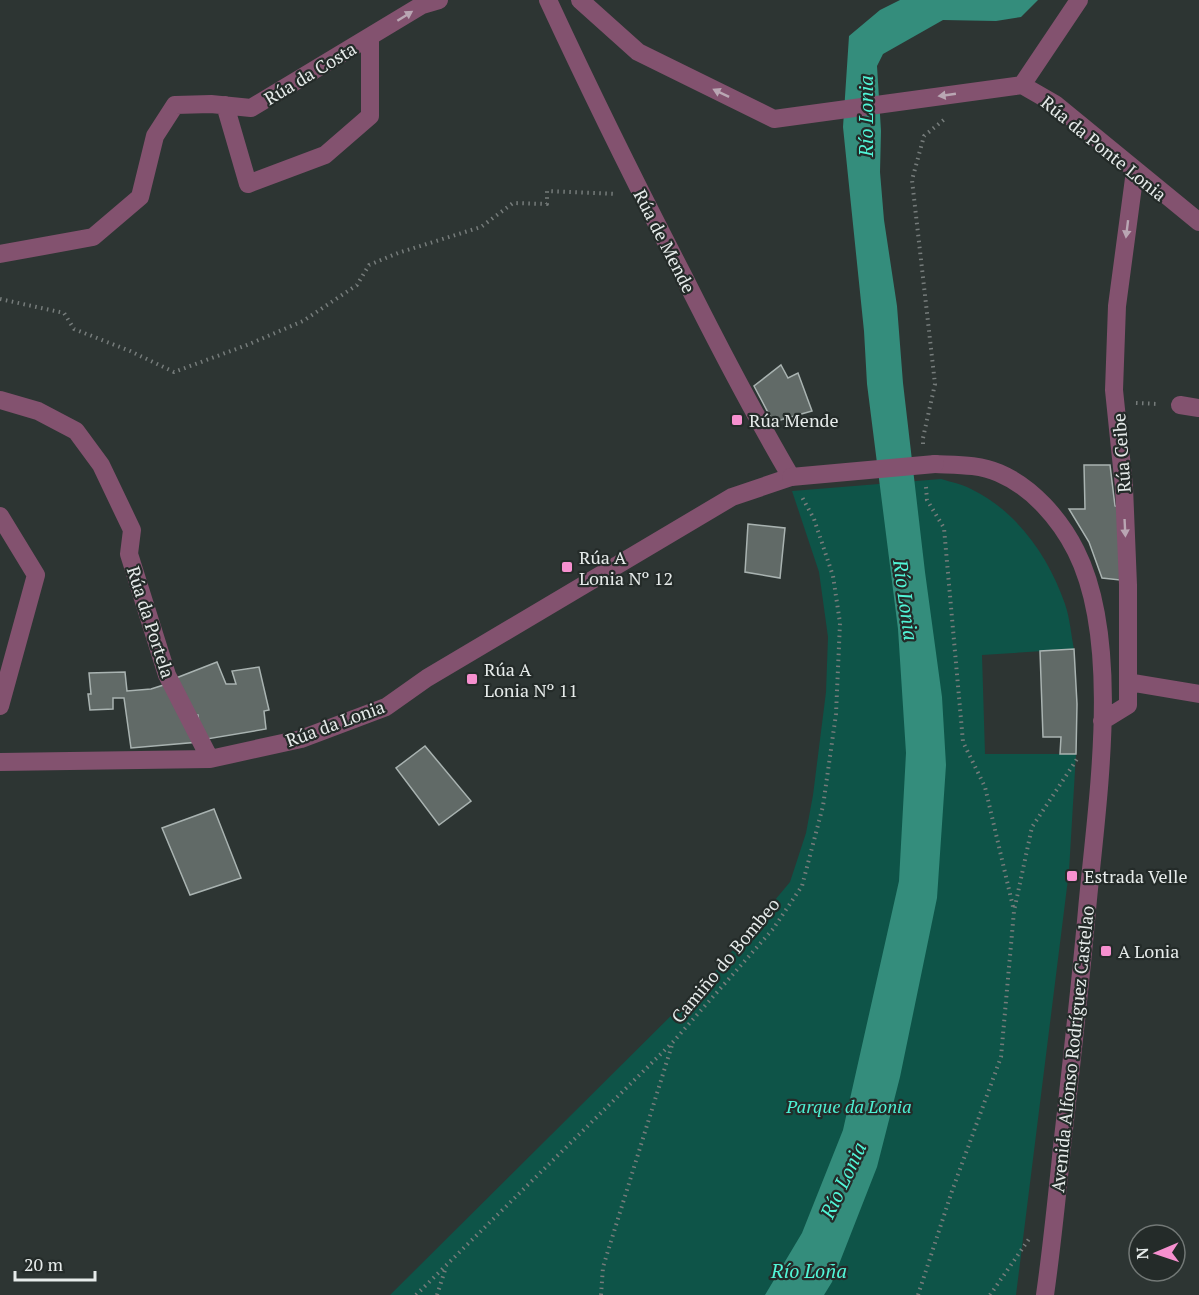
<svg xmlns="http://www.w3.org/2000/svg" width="1199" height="1295" font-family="'PT Serif',serif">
	<rect width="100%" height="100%" fill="#2d3533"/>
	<path fill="#0e5448" d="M941 479C951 482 962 484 971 489 1017 511 1049 557 1065 604 1070 618 1071 635 1074 649L982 655 985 754H1076L1069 871 1016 1295H390L713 974 790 882 806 833 813 795 826 692 828 637 819 572 792 491Z"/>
	<path fill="#348d7c" d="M900 0H1038L1021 17 996 21 943 20 883 54 877 66 881 131 880 172 884 220 897 306 903 383 925 572 942 697 946 765 937 898 900 1077 877 1167 832 1282 824 1295H765L802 1233 843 1130 899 881 906 753 898 629 867 384 864 331 843 127 849 36 880 10Z"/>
	<path fill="#616a67" stroke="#a9b3b1" stroke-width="1.5" d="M781 365 788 378 798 373 812 411 773 422 754 386Z
		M1084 465H1110L1115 506 1119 507 1120 580 1102 578 1089 542 1069 509H1085Z
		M748 524 785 528 780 578 745 572Z
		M1074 649 1077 704 1076 754H1060L1061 737H1043L1040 651Z
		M217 662 226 684H236L232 671 259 667 269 710 264 711 266 729 201 740 198 715H189L171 680Z
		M125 672 127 691 151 689 170 683 199 742 131 748 124 698H113V709L90 710 88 694H91L89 673Z
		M425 746 471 801 439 825 396 768Z
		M214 809 241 878 190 895 162 828Z"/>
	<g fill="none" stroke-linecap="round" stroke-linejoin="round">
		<path stroke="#767c7b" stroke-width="4" stroke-dasharray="1.5 4.5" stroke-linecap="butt" d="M0 299 64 313 74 329 130 351 174 372 247 345 303 321 357 285 369 265 398 253 481 227 513 203 547 204V191L617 194
			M1136 403 1158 404
			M923 444V438L935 384 912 180 924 136 946 118
			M926 487 927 500 944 528 963 742 985 787 1014 911
			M416 1295 673 1042 773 929 802 886 823 806 836 714 840 623 833 576 814 519 802 497
			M437 1295 446 1267
			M601 1295 603 1267 672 1045
			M918 1295 952 1191 1001 1057 1014 911 1032 827 1077 759
			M990 1295 1029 1239"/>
		<path stroke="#83526f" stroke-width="18" d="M580 0 638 52 774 119 1022 85 1055 104 1199 222
			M1022 85 1079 0
			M225 105 248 184 325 155 370 116V38
			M0 254 93 237 140 197 155 136 175 105 211 104 251 108 422 5 439 0
			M0 400 38 411 76 431 101 465 132 530 129 554 167 675 210 759
			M1180 405 1199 408
			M935 464C956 465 979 464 999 473 1032 487 1060 519 1076 551 1123 644 1096 808 1087 910 1080 989 1071 1068 1062 1147 1057 1196 1052 1246 1045 1295
			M0 516 36 575 0 706
			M1128 682 1199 694
			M1102 721 1128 705V585L1124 487 1114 390 1117 306 1135 171
			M0 762 210 759 301 739 386 707 427 678 732 497 791 477C753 412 718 345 684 277 637 186 591 93 548 0"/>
		<path stroke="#83526f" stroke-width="18" d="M791 477 935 464"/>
	</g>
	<defs><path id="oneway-solid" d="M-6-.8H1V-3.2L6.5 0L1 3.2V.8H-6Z" transform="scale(1.5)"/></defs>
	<g fill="#b9a6b3">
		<use href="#oneway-solid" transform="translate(405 16) rotate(-32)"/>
		<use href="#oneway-solid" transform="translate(721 93) rotate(-154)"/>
		<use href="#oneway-solid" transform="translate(947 95) rotate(172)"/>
		<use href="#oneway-solid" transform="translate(1127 229) rotate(97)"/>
		<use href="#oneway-solid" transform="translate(1125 528) rotate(87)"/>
	</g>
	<g fill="#f690cf" stroke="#242b29" stroke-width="2">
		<rect x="731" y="414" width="12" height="12" rx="3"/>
		<rect x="561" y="561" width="12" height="12" rx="3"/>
		<rect x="466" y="673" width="12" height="12" rx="3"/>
		<rect x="1066" y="870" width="12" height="12" rx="3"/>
		<rect x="1100" y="945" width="12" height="12" rx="3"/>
	</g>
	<g text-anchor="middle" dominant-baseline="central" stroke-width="4.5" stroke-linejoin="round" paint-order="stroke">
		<g font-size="18" fill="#e6ebea" stroke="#242b29">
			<text transform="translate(310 73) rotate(-31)">Rúa da Costa</text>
			<text transform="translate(1104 148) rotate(39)">Rúa da Ponte Lonia</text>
			<text transform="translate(665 241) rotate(63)">Rúa de Mende</text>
			<text transform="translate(1121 453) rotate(-94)">Rúa Ceibe</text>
			<text transform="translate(151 622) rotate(72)">Rúa da Portela</text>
			<text transform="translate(335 723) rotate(-20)">Rúa da Lonia</text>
			<text transform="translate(725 960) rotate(-50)">Camiño do Bombeo</text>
			<text transform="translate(1072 1049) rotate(-84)">Avenida Alfonso Rodríguez Castelao</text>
		</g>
		<g font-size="18" fill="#e6ebea" stroke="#242b29" text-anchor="start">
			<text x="749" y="420">Rúa Mende</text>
			<text x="579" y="557">Rúa A<tspan x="579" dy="21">Lonia Nº 12</tspan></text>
			<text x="484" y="669">Rúa A<tspan x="484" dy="21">Lonia Nº 11</tspan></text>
			<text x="1084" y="876">Estrada Velle</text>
			<text x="1118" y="951">A Lonia</text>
		</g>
		<g font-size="18" font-style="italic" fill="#4df1d4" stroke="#242b29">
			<text x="849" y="1106">Parque da Lonia</text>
		</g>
		<g font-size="20" font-style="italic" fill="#51f5d7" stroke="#242b29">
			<text transform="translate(865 116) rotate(-90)">Río Lonia</text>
			<text transform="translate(906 600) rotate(82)">Río Lonia</text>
			<text transform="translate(843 1180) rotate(-65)">Río Lonia</text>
			<text x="809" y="1270">Río Loña</text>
		</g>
	</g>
	<g transform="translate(1157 1253) rotate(268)"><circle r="28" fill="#242b29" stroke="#727876" stroke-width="1.5"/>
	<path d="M0-4.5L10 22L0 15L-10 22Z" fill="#f690cf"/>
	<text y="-9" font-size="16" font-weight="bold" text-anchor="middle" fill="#e6ebea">N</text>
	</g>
	<path d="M15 1271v9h80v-9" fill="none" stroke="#e6ebea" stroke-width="3"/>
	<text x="24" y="1271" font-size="18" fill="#e6ebea" stroke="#242b29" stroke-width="4.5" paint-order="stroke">20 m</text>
</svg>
